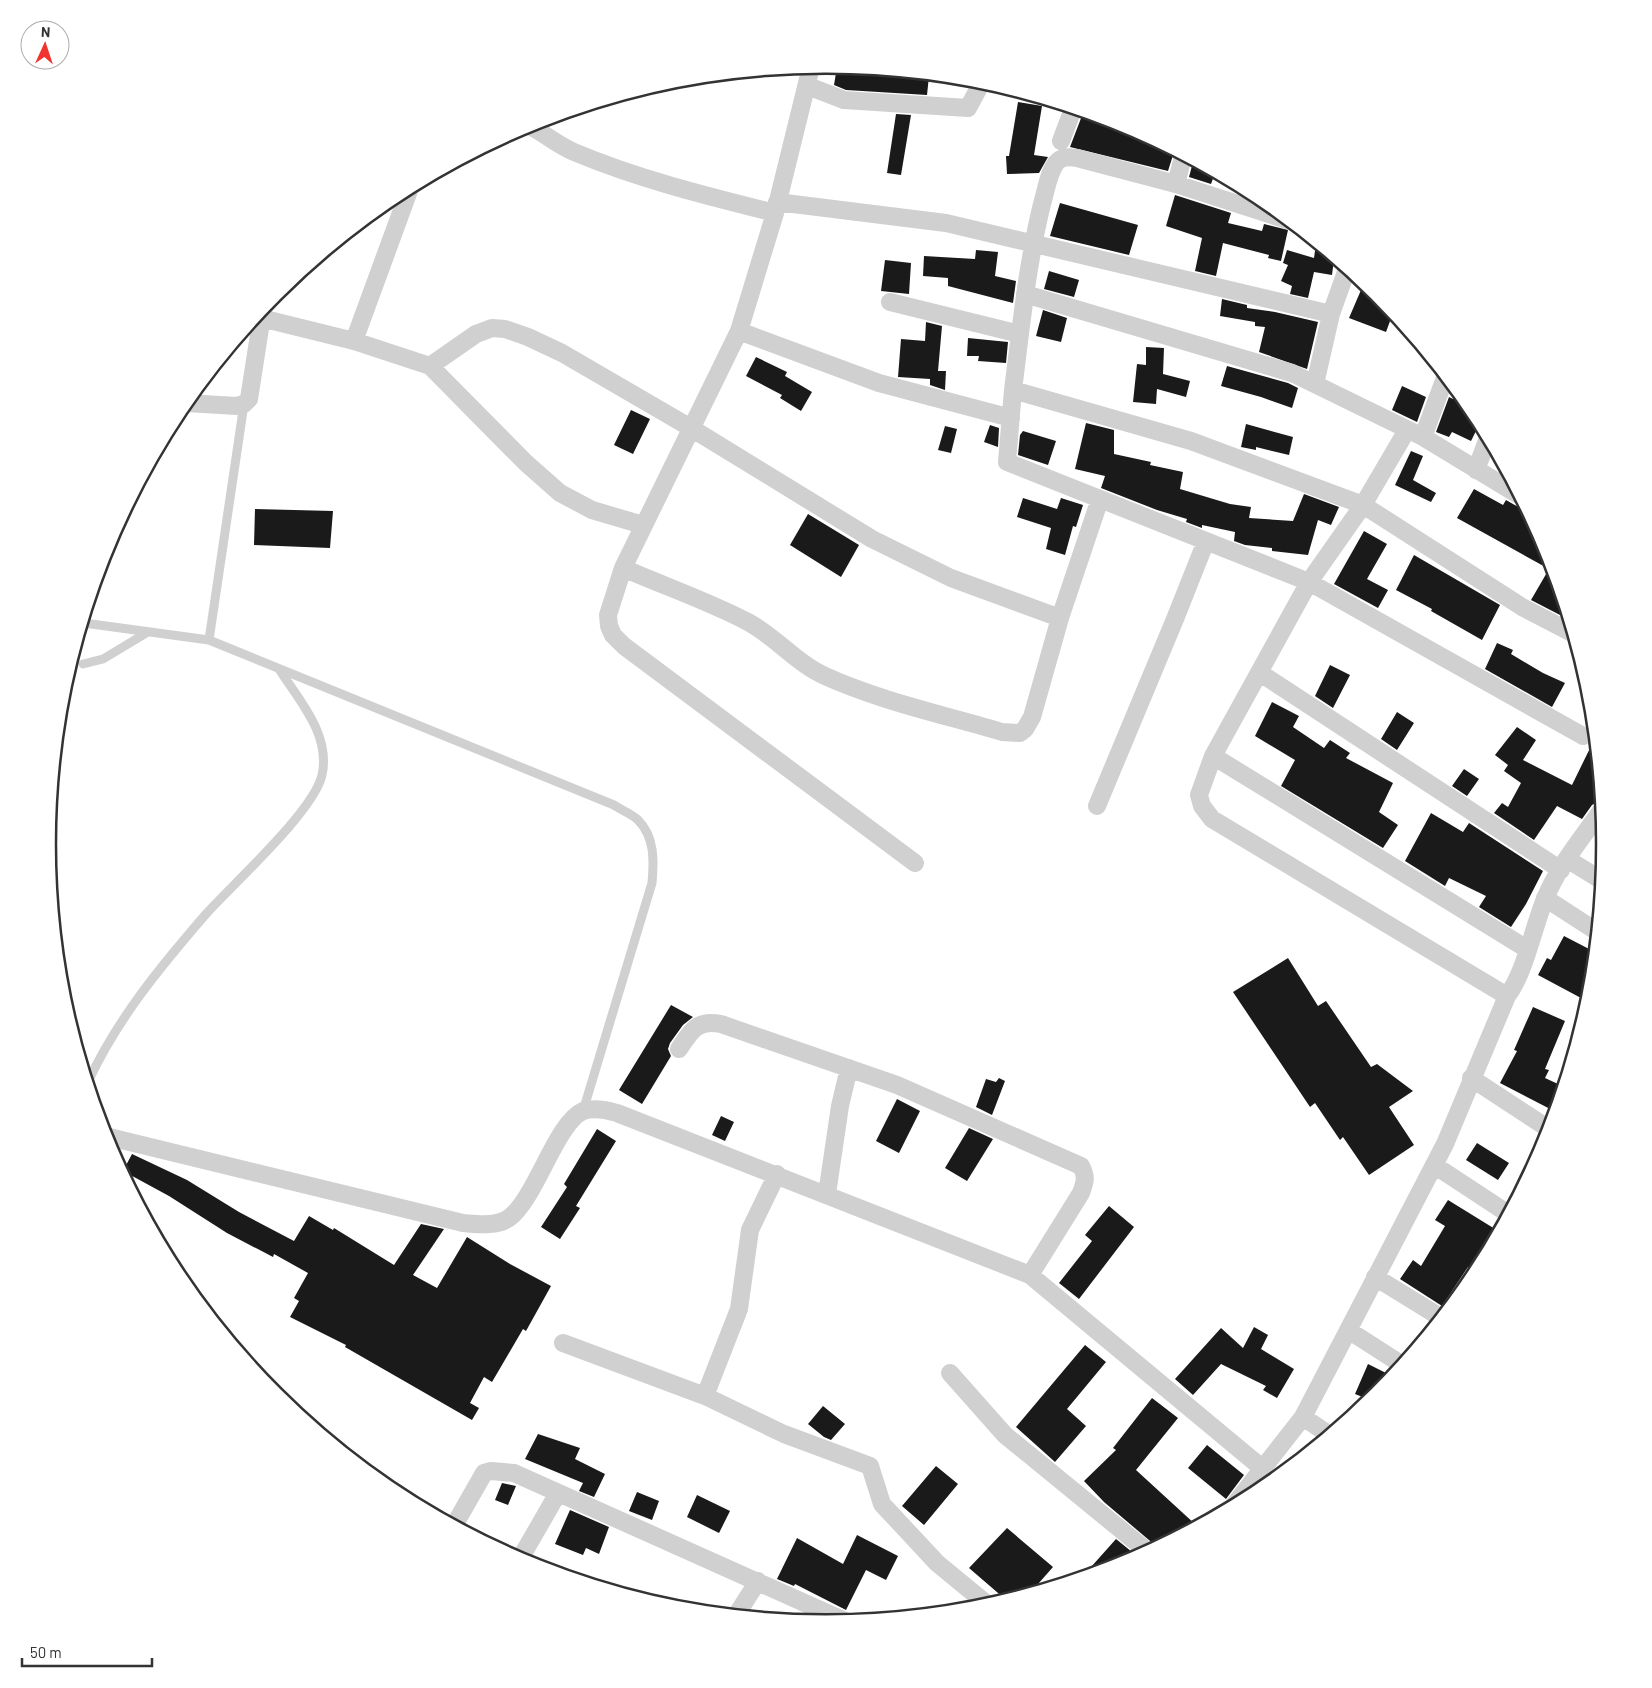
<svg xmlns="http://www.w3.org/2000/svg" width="1652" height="1688" font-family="Barlow,sans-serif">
	<rect width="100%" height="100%" fill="#fff"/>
	<path fill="#1a1a1a" d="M837 67 929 76 927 95 846 90 834 85Z
		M1018 102 1042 106 1034 155 1048 157 1039 173 1007 174 1006 156H1009Z
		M1083 113 1106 122 1107 120 1124 125 1174 152 1168 171 1070 147Z
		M896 114 911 115 901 175 887 173Z
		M1193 162 1215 173 1211 184 1189 177Z
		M1175 195 1231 213 1228 223 1262 231 1264 224 1288 230 1281 261 1268 258 1269 255 1223 243 1216 276 1195 271 1202 238 1166 226Z
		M1060 203 1138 225 1129 255 1050 236Z
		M1316 244 1334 259 1332 275 1314 272 1308 298 1290 294 1292 286 1281 281 1288 265 1283 263 1287 250 1314 258Z
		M976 250 998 252 995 276 1016 281 1013 303 948 286V278L923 276 924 256 975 259Z
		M885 260 911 263 909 294 881 291Z
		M1049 271 1079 280 1074 297 1044 289Z
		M1364 283 1377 294 1393 313 1386 332 1349 318Z
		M1222 299 1247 305V308L1275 312 1318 322 1307 369 1259 352 1265 327 1255 326V322L1220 316Z
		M1043 310 1067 318 1061 342 1036 336Z
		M926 322 942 326 938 371H946L945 390 930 385V379L898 377 901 339 925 341Z
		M968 338 1008 342 1006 363 978 361 979 356H967Z
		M1146 347 1164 348 1163 374 1190 381 1186 397 1157 389 1156 404 1133 402 1137 364 1146 365Z
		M756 357 787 372 785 376 812 392 801 411 780 398 782 395 746 376Z
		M1227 366 1288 383 1298 388 1292 408 1261 397 1221 386Z
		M1402 386 1426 397 1417 422 1392 410Z
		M1457 391 1480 423 1471 441 1452 432 1449 437 1436 432 1449 397 1453 399Z
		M631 410 650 419 633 454 614 445Z
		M1086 423 1114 430V454L1151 462 1150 465 1183 472 1180 489 1230 504 1251 507 1249 518 1293 521 1304 494 1339 507 1331 525 1318 520 1308 555 1272 551V548L1245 545 1234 541 1235 532 1202 525V528L1186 522 1187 519 1157 510 1101 488 1105 476 1075 469Z
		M1246 424 1293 437 1289 455 1256 447V450L1241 447Z
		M990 425 999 428 998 447 984 442Z
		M945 426 957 429 951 453 938 450Z
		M1023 431 1056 441 1048 465 1018 455 1020 435Z
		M1411 451 1423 456 1413 480 1436 493 1431 502 1395 485Z
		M1474 489 1503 505 1506 500 1527 512 1545 546 1564 608 1560 615 1531 600 1549 569 1457 518Z
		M1023 498 1057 509 1061 498 1083 505 1076 527 1073 526 1065 555 1046 549 1051 528 1017 517Z
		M255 509 333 511 330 548 254 545Z
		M808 514 859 545 841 577 790 545Z
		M1364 531 1387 544 1367 579 1388 590 1378 608 1334 584Z
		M1414 555 1500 605 1482 640 1431 611 1432 609 1396 590Z
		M1497 643 1513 650 1511 654 1543 673 1565 683 1552 707 1485 669Z
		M1330 665 1350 675 1333 708 1315 696Z
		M1272 702 1299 716 1293 727 1324 748 1330 740 1350 753 1346 758 1393 783 1379 812 1398 825 1383 848 1281 786 1295 760 1255 736Z
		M1397 712 1414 723 1397 750 1381 739Z
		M1517 727 1536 740 1523 760 1572 785 1594 740 1599 801 1592 805 1582 819 1557 806 1534 840 1494 813 1502 803 1508 807 1521 783 1504 771 1508 765 1495 755Z
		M1464 769 1479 779 1467 796 1452 786Z
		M1431 813 1463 832 1469 823 1543 871 1526 904 1511 927 1479 907 1486 896 1449 878 1445 886 1405 861Z
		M1564 936 1591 950 1589 954 1593 956 1591 980 1581 998 1538 975 1547 958 1551 960Z
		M1288 958 1318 1006 1326 1001 1371 1067 1377 1064 1413 1091 1389 1107 1414 1145 1369 1175 1343 1137 1340 1140 1315 1103 1310 1107 1233 992Z
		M671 1005 693 1017 683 1025 670 1043 668 1049 671 1056 642 1104 619 1090Z
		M1533 1007 1565 1021 1545 1069 1549 1070 1545 1078 1558 1084 1556 1089 1561 1091 1554 1111 1500 1083 1517 1051 1514 1050Z
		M999 1078 1005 1081 992 1115 976 1107 986 1079 996 1082Z
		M897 1099 920 1111 899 1153 876 1141Z
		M721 1116 734 1122 725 1141 712 1135Z
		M969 1128 993 1139 967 1181 945 1168Z
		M597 1129 616 1141 576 1206 580 1208 560 1239 541 1227 567 1187 564 1184Z
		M1477 1143 1509 1163 1498 1180 1466 1160Z
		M132 1154 187 1180 239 1212 294 1241 309 1216 333 1230 334 1228 394 1265 421 1224 444 1229 413 1275 437 1288 467 1237 510 1264 551 1286 526 1331 523 1329 492 1382 484 1377 470 1403 479 1408 472 1420 345 1347 346 1345 290 1317 299 1301 294 1298 308 1273 274 1254 273 1257 227 1233 169 1196 123 1171Z
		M1448 1200 1495 1229 1479 1254 1484 1256 1476 1272 1468 1267 1442 1306 1400 1279 1413 1260 1421 1266 1445 1226 1435 1220Z
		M1109 1206 1134 1227 1079 1299 1059 1283 1092 1241 1085 1235Z
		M1254 1327 1268 1335 1261 1349 1294 1369 1277 1398 1263 1390 1266 1386 1221 1364 1193 1395 1175 1379 1221 1328 1243 1348Z
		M1085 1345 1106 1362 1067 1409 1086 1426 1055 1462 1016 1427Z
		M1368 1364 1392 1376 1370 1400 1355 1394Z
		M1152 1398 1178 1418 1136 1470 1196 1525 1156 1546 1104 1502 1084 1481 1116 1450 1113 1448Z
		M823 1406 845 1424 831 1440 824 1437 808 1424Z
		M538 1434 580 1448 575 1459 605 1474 594 1497 579 1491 583 1483 525 1459Z
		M1207 1445 1244 1475 1226 1499 1188 1468Z
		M936 1466 958 1484 924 1525 902 1506Z
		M502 1483 516 1486 508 1505 495 1500Z
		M637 1492 659 1501 652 1520 629 1511Z
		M697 1495 730 1511 719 1533 687 1517Z
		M570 1510 609 1527 599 1554 586 1548 583 1555 555 1544Z
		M1007 1528 1053 1567 1031 1592 1005 1599 969 1568Z
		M857 1535 898 1556 886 1580 866 1570 846 1610 795 1584 794 1586 777 1579 797 1538 843 1564Z
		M1116 1539 1137 1556 1124 1563 1083 1576Z"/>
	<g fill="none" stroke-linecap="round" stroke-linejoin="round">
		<path stroke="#d0d0d0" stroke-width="9" d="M84 623 209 640 614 805C621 810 632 814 638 820 655 837 654 861 652 883L583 1111
			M209 640 244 404
			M83 664 103 659 148 632
			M88 1082C117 1019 161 966 206 914 234 883 314 811 322 775 331 735 299 700 279 669"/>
		<path stroke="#d0d0d0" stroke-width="18" d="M811 67 775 213 739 331 879 383 1011 418
			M808 86 844 100 968 108 982 82
			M528 125C544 133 557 145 574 152 638 179 707 196 775 213
			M1061 141 1073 109
			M1176 184 1183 157
			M777 202 946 223 1331 314
			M1025 294 1292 373 1423 437 1517 494
			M890 302 1020 334
			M261 318 354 341 430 366 526 463 560 493 592 510 643 525
			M739 331 623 568 608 615 609 626 613 635 624 646 915 863
			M354 341 410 188
			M430 366 476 334 492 328 505 329 528 337 562 353 691 428 872 539 951 578 1060 618
			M1315 384 1331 314 1347 269
			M1013 390C1021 328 1027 265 1042 204 1046 191 1048 174 1056 163 1062 156 1068 157 1077 158L1176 184 1287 220
			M186 403 237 406 244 404 249 399 263 309
			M1407 430 1363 505 1191 441 1013 390 1007 462 1309 582 1583 736
			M1423 437 1445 378
			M1476 470 1488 438
			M623 568C664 586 708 601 748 622 776 637 796 663 825 676 880 701 945 715 1002 732L1020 733 1025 729 1032 717 1060 618 1100 499
			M1260 673 1561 870
			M1213 756 1527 949
			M1097 806 1175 619 1206 541
			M1567 859 1601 880
			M1545 898 1596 931
			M1507 996 1212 819 1202 806 1199 795 1213 756 1309 582 1363 505 1522 607 1572 633
			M679 1049C691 1031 697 1019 721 1024L897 1085 1081 1166C1087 1177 1085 1182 1081 1193L1030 1275
			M1471 1078 1549 1129
			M105 1136 463 1223C477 1224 496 1227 509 1218 536 1198 556 1123 583 1111 594 1107 607 1110 617 1113L1030 1275 1262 1468
			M1434 1165 1507 1213
			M827 1194 840 1106 849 1068
			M1375 1277 1440 1317
			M1348 1330 1401 1364
			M563 1343 705 1396 784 1434 870 1466 882 1504 937 1563 988 1605
			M950 1373 1005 1435 1147 1551
			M705 1396 739 1309 750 1230 777 1174
			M1303 1417 1328 1434
			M1234 1505 1303 1417 1445 1144 1507 996C1525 973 1533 928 1545 899 1558 867 1581 839 1601 811
			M455 1524 484 1473 491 1471 514 1473 845 1621
			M520 1559 558 1493
			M737 1614 758 1581"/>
	</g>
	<path d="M0 0H1652V1688H0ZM56 844a770 770 0 1 1 1540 0a770 770 0 1 1-1540 0Z" fill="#fff" fill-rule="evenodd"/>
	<path fill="none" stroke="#333" stroke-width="2.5" d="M56 844a770 770 0 1 1 1540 0a770 770 0 1 1-1540 0Z"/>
	<g transform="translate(45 45) rotate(3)"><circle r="24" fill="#ffffff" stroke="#adadad"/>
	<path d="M0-4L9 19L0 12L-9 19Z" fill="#f1342d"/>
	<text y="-8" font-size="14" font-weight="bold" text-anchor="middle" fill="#333333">N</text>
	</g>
	<path d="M22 1658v8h130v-8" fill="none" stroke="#333333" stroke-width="2.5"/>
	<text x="30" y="1658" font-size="15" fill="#333333" stroke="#ffffff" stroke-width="4" paint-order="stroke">50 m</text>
</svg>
